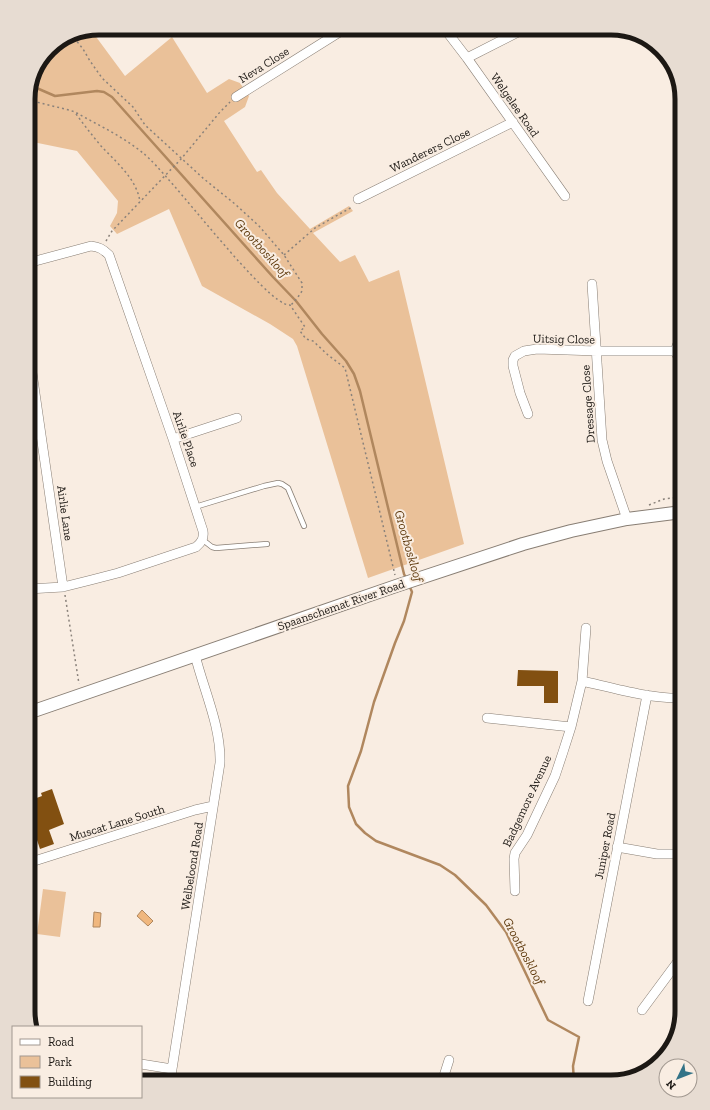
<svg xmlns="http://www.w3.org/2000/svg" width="710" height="1110" font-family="'Zilla Slab',serif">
	<rect width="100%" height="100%" fill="#f9ede2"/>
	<path fill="#eac199" d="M91 30 125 76 172 37 207 93 229 79 240 83 249 96 245 107 224 121 257 172 261 170 277 193 310 229 349 206 353 211 313 233 340 262 355 255 369 282 399 270 464 544 368 578 297 346 293 339 270 324 202 286 169 209 117 234 110 226 117 213 118 201 77 151 28 141V95L49 49 72 33Z
		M43 889 66 892 60 937 37 934Z"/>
	<path fill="#f0b77e" stroke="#b0875e" d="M142 910 153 921 148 926 137 916Z
		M94 912 101 913 100 927H93Z"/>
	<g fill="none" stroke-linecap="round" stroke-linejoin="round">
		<path stroke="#b0875e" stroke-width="2.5" d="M32 86 55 96 97 91 104 92 112 97 273 277 296 301 322 334 346 361 354 374 360 391 404 574 406 578
			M409 585 412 592 404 621 395 643 374 702 361 751 348 786 349 807 356 824 365 833 376 841 440 865 455 875 486 905 506 932 548 1020 579 1037 573 1066 574 1082"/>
	</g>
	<path fill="#825011" d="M518 670 558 671V703H544V686H517Z
		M52 789 64 824 49 830 54 844 40 849 31 822 33 821 28 806V801L42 796 41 793Z"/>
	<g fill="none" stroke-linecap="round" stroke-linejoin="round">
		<defs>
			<path id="service" d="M195 507 264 486 278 483 282 484 288 488 304 526
				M203 540 212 547 216 548 267 544"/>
			<path id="minor" d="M444 28 467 58 565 196
				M467 58 526 28
				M236 97 346 28
				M358 199 513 122
				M592 284 602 440 607 461 627 519
				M28 345 63 587
				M682 360C674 355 674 346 682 340
				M528 414 520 393 513 366V360L515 356 524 351 537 349 597 351H676
				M173 439 237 418
				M28 589 63 587 91 580 118 573 196 547C202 542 204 538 203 531L173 439 109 255C103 249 99 247 91 246L28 263
				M582 681C613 688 651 699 682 698
				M487 718 571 727
				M617 847 657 854H682
				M28 863 195 810 213 806
				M515 891 514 859 515 853 527 835 555 776 563 752 571 727 582 681 586 628
				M588 1001 647 695
				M642 1010 682 956
				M141 1064 172 1069
				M170 1082 220 763C221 726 204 691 195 655
				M442 1082 449 1060"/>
			<path id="secondary" d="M28 713 396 586 523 544 571 531 627 519 682 512"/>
		</defs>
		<use href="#service" stroke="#887e74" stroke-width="6"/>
		<use href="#minor" stroke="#887e74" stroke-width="10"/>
		<use href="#secondary" stroke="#887e74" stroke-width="14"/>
		<path stroke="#8a827b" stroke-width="1.5" stroke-dasharray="2 3" stroke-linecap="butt" d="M71 34 83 49 90 61 102 78 133 107 145 125 204 179 235 204 259 226 284 255 302 283V291L298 297 291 305
			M28 100 69 110 75 112C98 125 122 136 143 153 170 174 267 307 290 305L305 327 300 331 306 339 313 341 328 355 345 368 395 575
			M76 114C84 125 92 135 101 146 116 162 137 179 140 202
			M106 241 112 231 181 159 220 112 230 102
			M284 255 315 228 352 207
			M649 505 664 499 682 497
			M65 595 79 684"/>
		<use href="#service" stroke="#fff" stroke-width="4.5"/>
		<use href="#minor" stroke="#fff" stroke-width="9"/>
		<use href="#secondary" stroke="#fff" stroke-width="12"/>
	</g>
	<g text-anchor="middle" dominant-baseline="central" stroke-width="4" stroke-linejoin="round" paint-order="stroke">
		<g font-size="12" fill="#1c1814" stroke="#f9ede2">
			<text transform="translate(264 65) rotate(-32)">Neva Close</text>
			<text transform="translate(515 105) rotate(55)">Welgelee Road</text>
			<text transform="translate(430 150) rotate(-26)">Wanderers Close</text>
			<text transform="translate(564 339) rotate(1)">Uitsig Close</text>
			<text transform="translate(588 404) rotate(-94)">Dressage Close</text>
			<text transform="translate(186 439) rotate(71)">Airlie Place</text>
			<text transform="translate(65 513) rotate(82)">Airlie Lane</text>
			<text transform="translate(341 605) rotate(-19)">Spaanschemat River Road</text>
			<text transform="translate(527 801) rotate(-65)">Badgemore Avenue</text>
			<text transform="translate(117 823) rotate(-17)">Muscat Lane South</text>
			<text transform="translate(605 846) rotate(-79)">Juniper Road</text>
			<text transform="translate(192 866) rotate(-81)">Welbeloond Road</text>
		</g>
		<g font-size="13" font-style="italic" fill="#5e390c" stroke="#f9ede2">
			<text transform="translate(262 248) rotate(48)">Grootboskloof</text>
			<text transform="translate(409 546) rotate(74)">Grootboskloof</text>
			<text transform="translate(524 951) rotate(62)">Grootboskloof</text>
		</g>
	</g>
	<path d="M0 0H710V1110H0ZM99 35H611A64 64 0 0 1 675 99V1011A64 64 0 0 1 611 1075H99A64 64 0 0 1 35 1011V99A64 64 0 0 1 99 35Z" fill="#e7dcd2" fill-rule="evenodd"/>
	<path fill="none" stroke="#1c1814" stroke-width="5" d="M99 35H611A64 64 0 0 1 675 99V1011A64 64 0 0 1 611 1075H99A64 64 0 0 1 35 1011V99A64 64 0 0 1 99 35Z"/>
	<rect x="12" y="1026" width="130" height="72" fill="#f9ede2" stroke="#a19890"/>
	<rect x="20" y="1039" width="20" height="6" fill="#ffffff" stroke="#a19890"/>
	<text x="48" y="1046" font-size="12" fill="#1c1814">Road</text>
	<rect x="20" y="1056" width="20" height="12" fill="#eac199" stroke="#a19890"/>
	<text x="48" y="1066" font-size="12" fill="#1c1814">Park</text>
	<rect x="20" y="1076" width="20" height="12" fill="#825011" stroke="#a19890"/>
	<text x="48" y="1086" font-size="12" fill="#1c1814">Building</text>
	<g transform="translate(678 1078) rotate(227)"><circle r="19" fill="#f9ede2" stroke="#a19890"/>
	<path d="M0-3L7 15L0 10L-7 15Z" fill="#337387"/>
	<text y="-6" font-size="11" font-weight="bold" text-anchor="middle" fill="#1c1814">N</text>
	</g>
</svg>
